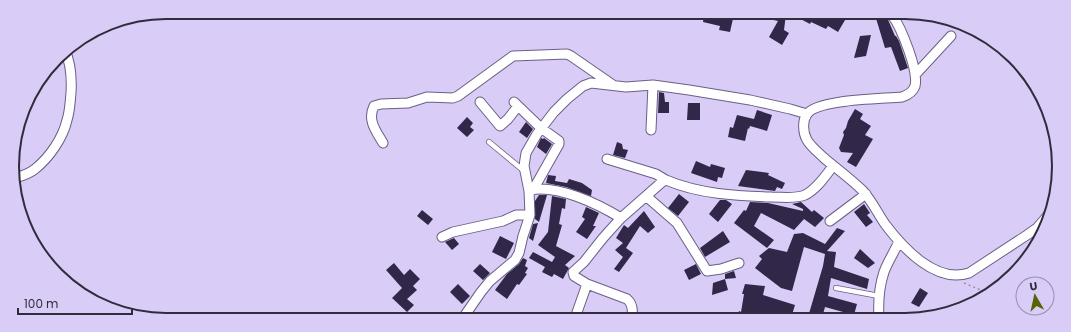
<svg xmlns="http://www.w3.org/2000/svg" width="1071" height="332" font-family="Poppins,sans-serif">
	<rect width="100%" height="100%" fill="#d9cdf8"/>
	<path fill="#312748" d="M704 14H734L730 32 719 30 720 26 703 22Z
		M761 14H786L784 30 789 33 782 45 769 37 778 21 760 17Z
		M791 14 823 15 833 20 837 15H848L838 32 828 26 826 29 811 22 810 24Z
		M875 15H886L895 36H896L899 41 908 68 900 71 891 47 885 48Z
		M871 35 866 56 854 58 860 36Z
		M659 92 664 93 665 102H669V113H658Z
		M688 103H700V120H687Z
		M855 109 863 114 860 119 871 126 865 135 873 139 856 167 847 162 853 153 841 152 839 148 844 135 843 132 846 128 848 121Z
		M757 110 772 115 767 131 750 126 749 129 748 128 745 141 728 137 730 127 733 128 737 115 754 119Z
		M467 117 473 123 470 127 474 130 467 137 457 128Z
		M526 122 533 129 527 138 519 132Z
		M541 138 543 139 544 138 552 144 546 154 537 147Z
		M617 142 622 144 623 149 628 150 625 158 613 155Z
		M696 161 710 167 711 164 725 168 722 178 718 177 717 182 691 173Z
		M746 170 769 173 768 175 785 183 782 189 777 187 775 191 738 186Z
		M548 175 556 176 555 181 567 183 569 179 582 183 592 190 591 196 566 187 546 183Z
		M679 194 689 202 678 216 668 208Z
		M539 195H547L539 222 535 219V201Z
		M552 196 566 199 565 209 562 208 559 224 562 225 556 246 575 256 565 265 569 268 563 279 554 274 552 277 542 272 545 267 529 258 533 252 552 262 555 257 538 245 548 232Z
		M720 200H726L732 204 718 222 709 214Z
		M750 202 768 203 803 211V209L792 204 801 202 812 212 814 210 824 218 815 227 804 219 794 230 761 213 754 226 774 240 767 248 734 223 744 210 746 211Z
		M864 204 870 213 867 215 873 222 866 227 854 212Z
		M586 207 599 213 593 226H596L587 239 576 232 585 219 582 217Z
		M422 210 433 219 428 225 417 216Z
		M644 211 655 227 648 233 640 226 626 248 633 253 619 272 614 269 623 257 615 250 623 243 616 238 624 225 628 228Z
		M538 223 533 241 529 238 533 224Z
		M837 228 845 231 827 251 836 252 834 267 869 279 867 289 831 278 828 296 857 304 854 315 825 307 822 318 808 317 823 266 825 254 804 247 792 291 781 288 755 268 762 259 759 256 769 248 787 252 794 234 803 233 825 244Z
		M723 231 730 242 705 257 700 248Z
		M500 236 514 243 506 259 492 252Z
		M454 238 459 244 452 250 445 242Z
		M860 249 875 263 868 268 854 258Z
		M523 258 527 260 525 266 528 268 525 273 527 274 519 285 517 284 507 299 495 290 507 274 519 264Z
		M394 263 404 275 410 269 420 279 413 286 417 290 407 299 414 305 407 312 392 298 402 288 386 270Z
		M480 264 490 273 483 280 473 271Z
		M696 264 701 274 689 280 684 270Z
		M734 271 736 278 725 279V274Z
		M725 279 728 290 712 295 713 283Z
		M458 284 470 296 462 304 450 292Z
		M745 284 765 286 763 295 795 305 791 318 757 317V318H737L739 311 741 312 744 294H742Z
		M920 288 928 293 919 307 911 303Z"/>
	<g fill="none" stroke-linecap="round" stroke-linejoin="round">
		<defs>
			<path id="service" d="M489 142 524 171
				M836 288 879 296"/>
			<path id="minor" d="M892 15C901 27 919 71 915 86 913 92 908 95 902 97 882 99 818 99 807 114 802 121 803 133 807 140 811 147 818 152 824 158 837 169 851 179 863 191 872 201 878 214 885 224 903 248 936 284 969 273L1027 235 1037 228 1049 214
				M915 75 951 36
				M480 102 500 126 508 119 518 106
				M514 102 541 128 559 141V144L533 190
				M651 130 653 85
				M383 143C376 131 367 120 374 106L381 104 408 103 427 97 453 98 458 96 513 56 567 54 571 56 613 85
				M607 159 656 174 666 180
				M15 178C22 176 29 174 35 169 49 158 63 138 67 120 70 111 70 102 71 93 72 77 71 64 65 50
				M530 190C557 184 598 204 621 218
				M646 196 677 223 707 271 721 269 739 263
				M830 221 866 194
				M442 237 453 232 503 221 516 215H530
				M587 284 574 276 573 272 584 262 603 238 621 218 662 182 666 180C699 194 736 196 772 197 783 197 795 199 805 195 817 189 826 175 833 166
				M463 318 481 292 490 281 515 260 519 253 523 236 530 215 529 191 524 166 526 153 537 134 554 112 567 99 583 86 591 83 626 87 653 85 689 90 750 100 790 109 807 114
				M575 318 587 284 627 299C632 303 633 311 632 318
				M879 319C878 303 879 287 884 272 888 261 895 251 899 241"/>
		</defs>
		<use href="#service" stroke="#6a5f85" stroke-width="6"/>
		<use href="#minor" stroke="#6a5f85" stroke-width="11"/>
		<path stroke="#968dad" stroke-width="1.5" stroke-dasharray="2 3" stroke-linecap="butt" d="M964 283 988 293"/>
		<use href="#service" stroke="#fff" stroke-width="4.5"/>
		<use href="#minor" stroke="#fff" stroke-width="9"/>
	</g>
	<path d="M0 0H1071V332H0ZM166 19H905A147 147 0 0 1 1052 166V166A147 147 0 0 1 905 313H166A147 147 0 0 1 19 166V166A147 147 0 0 1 166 19Z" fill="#d9cdf8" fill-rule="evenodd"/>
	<path fill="none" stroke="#312c3c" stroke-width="2" d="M166 19H905A147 147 0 0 1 1052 166V166A147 147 0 0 1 905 313H166A147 147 0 0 1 19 166V166A147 147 0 0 1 166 19Z"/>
	<g transform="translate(1035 296) rotate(351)"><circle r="19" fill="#d9cdf8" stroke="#968dad"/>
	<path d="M0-3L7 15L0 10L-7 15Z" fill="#576304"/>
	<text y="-6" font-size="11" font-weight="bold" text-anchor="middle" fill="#312c3c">U</text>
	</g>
	<path d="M18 308v6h114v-6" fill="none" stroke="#312c3c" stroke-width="2"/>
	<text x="24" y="308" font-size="12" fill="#312c3c" stroke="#d9cdf8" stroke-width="3" paint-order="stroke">100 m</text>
</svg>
